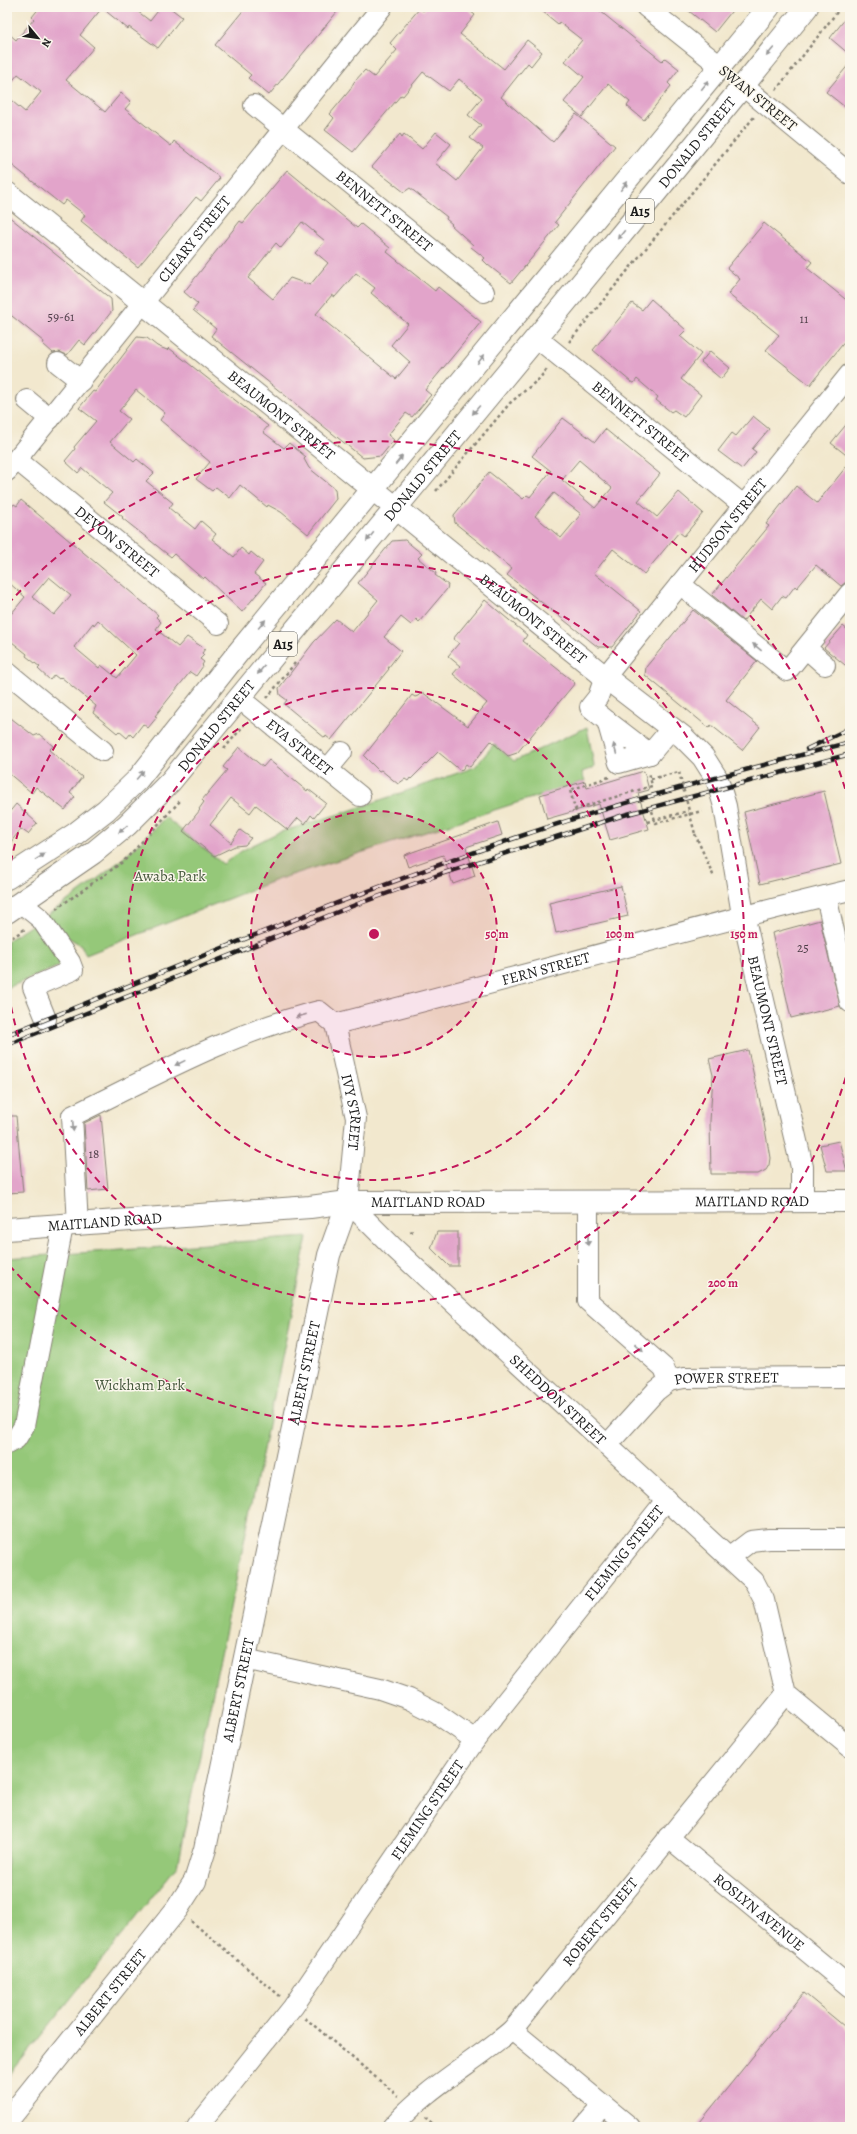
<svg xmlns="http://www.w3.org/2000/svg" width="857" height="2134" font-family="Alegreya,serif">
	<rect width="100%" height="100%" fill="#fbf7ec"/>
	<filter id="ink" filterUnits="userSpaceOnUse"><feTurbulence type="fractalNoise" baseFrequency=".025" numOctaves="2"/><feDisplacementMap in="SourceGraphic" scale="8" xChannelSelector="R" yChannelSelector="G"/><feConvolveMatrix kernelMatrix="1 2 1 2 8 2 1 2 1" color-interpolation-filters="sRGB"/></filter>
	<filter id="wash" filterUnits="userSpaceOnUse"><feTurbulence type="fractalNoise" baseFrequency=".012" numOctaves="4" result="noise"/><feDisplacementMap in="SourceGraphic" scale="16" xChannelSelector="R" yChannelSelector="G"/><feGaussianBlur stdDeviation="0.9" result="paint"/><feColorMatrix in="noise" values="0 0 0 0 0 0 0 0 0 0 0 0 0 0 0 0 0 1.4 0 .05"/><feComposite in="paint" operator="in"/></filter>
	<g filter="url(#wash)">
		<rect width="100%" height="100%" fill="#f2e8ce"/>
		<path fill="#95c879" stroke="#58724a" d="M587 727 594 765 593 768 582 772 585 781 276 880 86 955 81 945 62 934 46 916C90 885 130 857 165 817L223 864 243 850 277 833 343 813 475 767 494 744 514 761Z
			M35 923 62 965 7 988V941Z
			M307 1237 177 1866 7 2078V1258Z"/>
		<g id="blocks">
			<path fill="#e2a4ca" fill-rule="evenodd" d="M40 7H132L150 21 161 7H169L182 17 158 48 129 27 128 29 102 8 80 35 94 47 66 80 105 112 121 93 131 102 125 109 171 146 174 141 220 178 201 201 196 197 138 267 81 221 85 215 66 200 62 205 7 161V97L25 112 41 92 18 74 7 88V32L16 40 34 19 32 17Z
				M246 7H341L269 95 248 78 251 75 215 45Z
				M426 7H465L475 15 460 34 504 69 527 40 542 52 531 66 528 63 501 97 553 142 576 114 615 146 555 222 559 225 511 283 488 265 483 260 485 258 471 247 473 245 451 225 452 224 446 219 447 217 410 188 404 192 372 167 400 134 402 137 404 134 422 149 436 132 451 144 435 163 457 181 483 148 470 138 481 125 468 115 482 98 459 79 449 91 423 72 403 96 401 95 353 152 325 130 334 118 330 114 350 90 354 82 365 70 374 77 397 50 390 43 420 8 423 11Z
				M537 7H595L662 61 665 58 679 69 668 83 671 86 644 120 627 106 630 102 608 84 582 117 564 102 584 77 565 61 582 40 559 22 558 24Z
				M684 7H735L715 32Z
				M850 13V55L830 38Z
				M850 63V111L826 92Z
				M287 170 357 228 361 224 390 248 387 252 435 291 438 287 481 322 425 390 431 395 412 417 406 413 388 435 394 440 381 456 363 458 211 336 216 329 193 310 198 304 184 292 240 221 243 223ZM302 222 325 241 315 252 328 263 310 285 290 278 273 299 248 278 276 243 281 248ZM356 273 375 288 371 293 408 324 391 345 410 362 396 379 316 314 332 295 335 297Z
				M7 215 111 299 112 311 85 345 79 340 67 355 60 352 53 353 43 344 44 342 7 312Z
				M764 223 812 262 807 268 850 303V335L810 385 766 350 779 335 728 294 740 279 727 268Z
				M651 299 686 330 680 336 701 354 681 379 701 395 684 417 674 410 671 412 656 400 658 397 637 379 634 383 631 382 593 350 632 303 642 310Z
				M137 337 147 338 157 346 167 350 169 348 268 426 263 432 284 448 289 443 306 457 304 459 309 468 335 489 336 499 308 534 281 512 268 505 267 507 240 485 230 498 216 487 212 491 196 479 210 462 160 420 165 413 136 390 119 411 129 419 110 442 134 462 137 459 154 473 146 481 173 503 169 508 195 529 201 521 216 534 212 539 234 557 241 548 249 555 251 552 263 562 254 574 266 583 242 612 205 577 203 579 174 554 171 557 122 518 123 517 104 502 112 493 82 468 78 473 65 461 75 449 74 447 96 421 79 408 93 391 95 392Z
				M710 351 730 368 721 379 701 362Z
				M753 416 769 429 752 449 756 452 742 469 718 451 732 433 736 436Z
				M563 418 595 442 605 429 660 474 638 501 657 517 679 492 703 513 684 536 679 532 644 574 613 549 594 573 641 611 612 647H598L507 575 512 569 455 523 454 515 489 472 523 499 527 495 530 497 551 471 532 456ZM579 460 612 488 595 508 562 480ZM554 493 581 514 561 538 535 516Z
				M850 420V458L831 443Z
				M850 462V577L846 582 841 586 816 565 797 588 795 586 786 598 782 596 772 609 761 599 743 621 712 595 769 526 766 524 796 486 817 503Z
				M21 500 158 615 156 617 161 622 156 629 178 647 187 637 205 649 202 653 204 655 200 659 204 662 202 665 203 666 196 676 190 672 155 716 157 717 148 728 143 724 133 737 130 734 127 738 119 731 117 733 93 713 96 706 61 677 59 679 54 675 50 680 38 669 40 667 26 656 27 654 7 638V619L25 597 7 581V513L14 504 17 506ZM49 577 71 595 54 615 32 597ZM98 620 136 655 117 678 101 665 99 668 74 647 93 623 94 625Z
				M405 540 422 554 418 558 436 573 435 575 448 585 447 589 419 622 416 619 411 625 401 617 384 637 401 651 388 668 389 669 331 740 326 736 325 738 284 704 287 700 280 695 279 688 314 642 336 619 352 632 378 600 358 583 392 541Z
				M485 600 527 635 523 641 575 683 517 753 508 756 491 741 470 767 466 764 461 771 438 752 411 779 410 778 408 781 405 779 398 784 381 770 379 771 364 756 412 695 415 697 418 696 422 692 468 726 487 703 453 674 460 666 448 656 459 643 453 639Z
				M693 610 757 661 726 700 760 727 742 750 711 725 709 728 645 675 646 667Z
				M843 626 850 632V669L824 648Z
				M7 715 34 736 39 734 53 746 49 750 82 777 70 793 75 797 65 810 36 787 32 793 7 772Z
				M239 747 263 767 269 760 307 791 308 789 326 803 314 818 311 815 305 824 298 818 288 830 256 805 250 813 231 798 210 825 231 843 240 830 251 838 245 845 235 846 214 856 183 831 200 810 199 809 204 802 202 800 227 770 223 767Z
				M644 771 649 790 638 793 649 829 610 840 599 804 547 819 540 795 585 781 587 788Z
				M824 791 841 864 760 884 744 812Z
				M16 804 37 823 28 834 21 829 7 847V815Z
				M498 822 502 835 466 847 475 876 453 884 443 855 408 867 404 855Z
				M621 886 628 916 556 933 549 903Z
				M820 920 840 1006 791 1018 772 933Z
				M748 1050 762 1111 770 1158 769 1165 766 1170 758 1174H711L710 1121 713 1075 709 1059Z
				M101 1115 108 1189 88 1191 84 1123Z
				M7 1116H16L23 1192 7 1193Z
				M839 1141 847 1171H827L820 1145Z
				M437 1232H458V1266H449L431 1248Z
				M804 1993 850 2031V2127H696Z"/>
		</g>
	</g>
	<g filter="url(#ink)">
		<use href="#blocks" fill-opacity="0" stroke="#878275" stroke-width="1"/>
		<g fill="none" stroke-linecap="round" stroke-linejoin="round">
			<defs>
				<g id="minor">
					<path d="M646 7 720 66"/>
					<path d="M742 85 850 174"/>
					<path id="s1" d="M254 105 484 292"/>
					<path id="s2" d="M537 338 743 505"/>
					<path d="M58 363 81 381"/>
					<path d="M27 400 50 419"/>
					<path id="s3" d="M17 460 218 624"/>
					<path id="s4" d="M7 471 382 7"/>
					<path d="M680 584 787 671 850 593"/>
					<path d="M806 648 825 665"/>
					<path d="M7 672 103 751"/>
					<path id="s5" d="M239 698 360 796"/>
					<path d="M607 721 650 754"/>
					<path id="s6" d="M672 728 650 754 619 763 607 721 590 707 598 697 605 677 850 374"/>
					<path d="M327 770 342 752"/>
					<path d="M826 896 850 1002"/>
					<path d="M21 903 41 919 70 962 73 970 33 987 46 1019"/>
					<path id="s7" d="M335 1024 356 1118 348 1202 392 1246 754 1581 764 1600 786 1694 850 1747"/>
					<path id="s8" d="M335 1024C507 981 677 931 850 890"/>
					<path d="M588 1201V1301L664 1368 669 1381"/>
					<path d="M78 1225 72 1116C152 1077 232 1032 319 1011L335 1024"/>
					<path d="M7 1444 16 1439 24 1426 63 1226"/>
					<path id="s9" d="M607 1445 656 1391 669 1381 684 1378 850 1377"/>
					<path d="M730 1557 751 1541 769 1539H850"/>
					<path d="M244 1659 380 1689 409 1699 436 1713 475 1740"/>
					<path id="s10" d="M668 1837 850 1987"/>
					<path d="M512 2030 630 2127"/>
					<path id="s11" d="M197 2127 293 2007 475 1740 667 1499"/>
					<path id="s12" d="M392 2127C427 2087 472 2064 512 2030L786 1694"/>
					<path d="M584 2127 603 2105"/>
				</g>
				<g id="major">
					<path id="s13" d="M7 193 605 677 683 737 703 757 717 779 725 806 743 915 802 1167V1201"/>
					<path id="s14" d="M7 1229 310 1207 348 1202 850 1201"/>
					<path id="s15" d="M7 2121 177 1909 195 1881 205 1849 329 1255 348 1202"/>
				</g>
				<g id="highway">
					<path d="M7 878 75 834 106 810 138 779 237 654 769 7"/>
					<path id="s16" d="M7 912 93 853 127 825 171 781C382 523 597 267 807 7"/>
				</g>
			</defs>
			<use href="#minor" stroke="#878275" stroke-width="22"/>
			<use href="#major" stroke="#878275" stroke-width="24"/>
			<use href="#highway" stroke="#878275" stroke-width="24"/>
			<path stroke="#878275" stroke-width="2.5" stroke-dasharray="3 3" stroke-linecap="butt" d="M776 90 841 7
				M569 342 754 117
				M436 491 510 403 539 379 547 369
				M267 698 295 663
				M224 749 244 725
				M609 777 570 790 575 809 652 786 649 772
				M651 779 679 772
				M575 809 577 813
				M652 811 656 823 702 811
				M647 822 688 811
				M695 834 714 877
				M56 909 124 861 181 800
				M7 941 25 929
				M410 1232 414 1231
				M191 1921 280 1996
				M305 2018 398 2096
				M425 2118 435 2127"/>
			<use href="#minor" stroke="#fff" stroke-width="20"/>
			<use href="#major" stroke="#fff" stroke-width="22"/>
			<use href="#highway" stroke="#fff" stroke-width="22"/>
			<defs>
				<path id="rail" d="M807 749 850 728
					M7 1035C176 967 345 896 518 837 627 800 739 772 850 742
					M7 1045 355 905 441 874 624 815 850 754"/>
			</defs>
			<use href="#rail" stroke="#1c1c1c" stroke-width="4.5"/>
			<use href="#rail" stroke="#fbf7ec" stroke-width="3" stroke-dasharray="9" stroke-linecap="butt"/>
			<path stroke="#878275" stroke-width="2.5" stroke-dasharray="3 3" stroke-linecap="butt" d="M679 772 695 834"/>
		</g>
		<defs><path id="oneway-solid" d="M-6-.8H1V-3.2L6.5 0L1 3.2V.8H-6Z"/></defs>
		<g fill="#999">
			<use href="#oneway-solid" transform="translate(770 52) rotate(130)"/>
			<use href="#oneway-solid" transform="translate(705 85) rotate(-51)"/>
			<use href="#oneway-solid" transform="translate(624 186) rotate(-51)"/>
			<use href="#oneway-solid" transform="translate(621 235) rotate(129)"/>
			<use href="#oneway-solid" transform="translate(481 359) rotate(-51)"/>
			<use href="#oneway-solid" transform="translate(476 410) rotate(130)"/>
			<use href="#oneway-solid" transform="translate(399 460) rotate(-51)"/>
			<use href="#oneway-solid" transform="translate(370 537) rotate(129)"/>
			<use href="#oneway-solid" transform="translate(262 624) rotate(-50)"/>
			<use href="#oneway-solid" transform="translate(757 647) rotate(-141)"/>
			<use href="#oneway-solid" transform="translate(261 670) rotate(129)"/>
			<use href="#oneway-solid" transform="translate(615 749) rotate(-106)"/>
			<use href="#oneway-solid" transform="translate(140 775) rotate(-50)"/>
			<use href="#oneway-solid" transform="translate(123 829) rotate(140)"/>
			<use href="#oneway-solid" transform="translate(40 857) rotate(-33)"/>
			<use href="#oneway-solid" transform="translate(301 1016) rotate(163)"/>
			<use href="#oneway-solid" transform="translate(180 1063) rotate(154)"/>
			<use href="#oneway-solid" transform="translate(73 1126) rotate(87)"/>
			<use href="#oneway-solid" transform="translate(588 1240) rotate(90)"/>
			<use href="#oneway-solid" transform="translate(639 1347) rotate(42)"/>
		</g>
	</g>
	<circle cx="374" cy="934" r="123" fill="#c2185b" fill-opacity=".12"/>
	<g fill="none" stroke="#c2185b" stroke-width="2" stroke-dasharray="7 5">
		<circle cx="374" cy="934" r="123"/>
		<circle cx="374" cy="934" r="246"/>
		<path d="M7 886A370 370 0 1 1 7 982"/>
		<path d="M849 1066A493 493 0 0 1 8 1264M8 604A493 493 0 0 1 849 802"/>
	</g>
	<g text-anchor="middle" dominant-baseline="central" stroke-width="3" stroke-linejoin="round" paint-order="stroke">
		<g font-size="13" fill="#4e3e48">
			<text x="61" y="316">59-61</text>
			<text x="804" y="318">11</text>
			<text x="803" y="947">25</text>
			<text x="94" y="1153">18</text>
		</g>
		<g fill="#fbf7ec" stroke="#5f5e5a" stroke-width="1">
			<rect x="626" y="199" width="28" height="24" rx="3"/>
			<rect x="269" y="632" width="28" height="24" rx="3"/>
		</g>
		<g font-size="14" font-weight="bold" fill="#1c1c1c">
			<text x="640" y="211">A15</text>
			<text x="283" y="644">A15</text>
		</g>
		<g font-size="15" fill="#1c1c1c" stroke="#fbf7ec">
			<text transform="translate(758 98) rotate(39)">SWAN STREET</text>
			<text stroke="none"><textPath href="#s16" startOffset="1038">DONALD STREET</textPath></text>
			<text stroke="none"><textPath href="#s1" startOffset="168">BENNETT STREET</textPath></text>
			<text stroke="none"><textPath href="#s4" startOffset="298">CLEARY STREET</textPath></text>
			<text stroke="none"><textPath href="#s13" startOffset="353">BEAUMONT STREET</textPath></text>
			<text stroke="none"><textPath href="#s2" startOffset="133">BENNETT STREET</textPath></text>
			<text stroke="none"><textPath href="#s16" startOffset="606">DONALD STREET</textPath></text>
			<text stroke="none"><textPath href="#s6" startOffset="361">HUDSON STREET</textPath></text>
			<text stroke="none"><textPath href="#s3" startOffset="129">DEVON STREET</textPath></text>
			<text stroke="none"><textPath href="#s13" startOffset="677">BEAUMONT STREET</textPath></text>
			<text stroke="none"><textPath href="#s16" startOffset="282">DONALD STREET</textPath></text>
			<text stroke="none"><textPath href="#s5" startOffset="78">EVA STREET</textPath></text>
			<text stroke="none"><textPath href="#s8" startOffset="218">FERN STREET</textPath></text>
			<text stroke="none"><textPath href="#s13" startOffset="1169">BEAUMONT STREET</textPath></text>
			<text stroke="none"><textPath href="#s7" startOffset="90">IVY STREET</textPath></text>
			<text stroke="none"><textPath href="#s14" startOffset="746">MAITLAND ROAD</textPath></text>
			<text stroke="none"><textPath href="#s14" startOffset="422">MAITLAND ROAD</textPath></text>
			<text stroke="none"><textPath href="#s14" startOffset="98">MAITLAND ROAD</textPath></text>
			<text stroke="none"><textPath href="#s15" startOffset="825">ALBERT STREET</textPath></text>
			<text stroke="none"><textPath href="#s9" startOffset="147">POWER STREET</textPath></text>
			<text stroke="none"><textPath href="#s7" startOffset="469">SHEDDON STREET</textPath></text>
			<text stroke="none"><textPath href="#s11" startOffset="716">FLEMING STREET</textPath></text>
			<text stroke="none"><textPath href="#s15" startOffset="501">ALBERT STREET</textPath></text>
			<text stroke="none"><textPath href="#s11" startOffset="392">FLEMING STREET</textPath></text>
			<text stroke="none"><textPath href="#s10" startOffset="118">ROSLYN AVENUE</textPath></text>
			<text stroke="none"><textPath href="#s12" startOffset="294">ROBERT STREET</textPath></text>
			<text stroke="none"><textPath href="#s15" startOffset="165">ALBERT STREET</textPath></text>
		</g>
		<g font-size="15" fill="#46583d" stroke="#fbf7ec">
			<text x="170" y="876">Awaba Park</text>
			<text x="140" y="1385">Wickham Park</text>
		</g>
	</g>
	<circle cx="374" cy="934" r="6" fill="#c2185b" stroke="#fbf7ec" stroke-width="2"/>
	<g font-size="12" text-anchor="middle" font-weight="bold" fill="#c2185b" stroke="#fbf7ec" stroke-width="3" stroke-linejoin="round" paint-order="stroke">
		<text x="497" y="938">50 m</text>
		<text x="620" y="938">100 m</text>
		<text x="744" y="938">150 m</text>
		<text x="723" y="1287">200 m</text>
	</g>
	<rect width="857" height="2134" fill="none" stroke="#fbf7ec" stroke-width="24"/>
	<g transform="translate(38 38) rotate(119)" stroke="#fbf7ec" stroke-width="3" paint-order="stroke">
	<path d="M0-3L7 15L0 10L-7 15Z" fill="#1c1c1c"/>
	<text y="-6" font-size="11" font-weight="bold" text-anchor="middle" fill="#1c1c1c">N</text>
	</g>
</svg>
